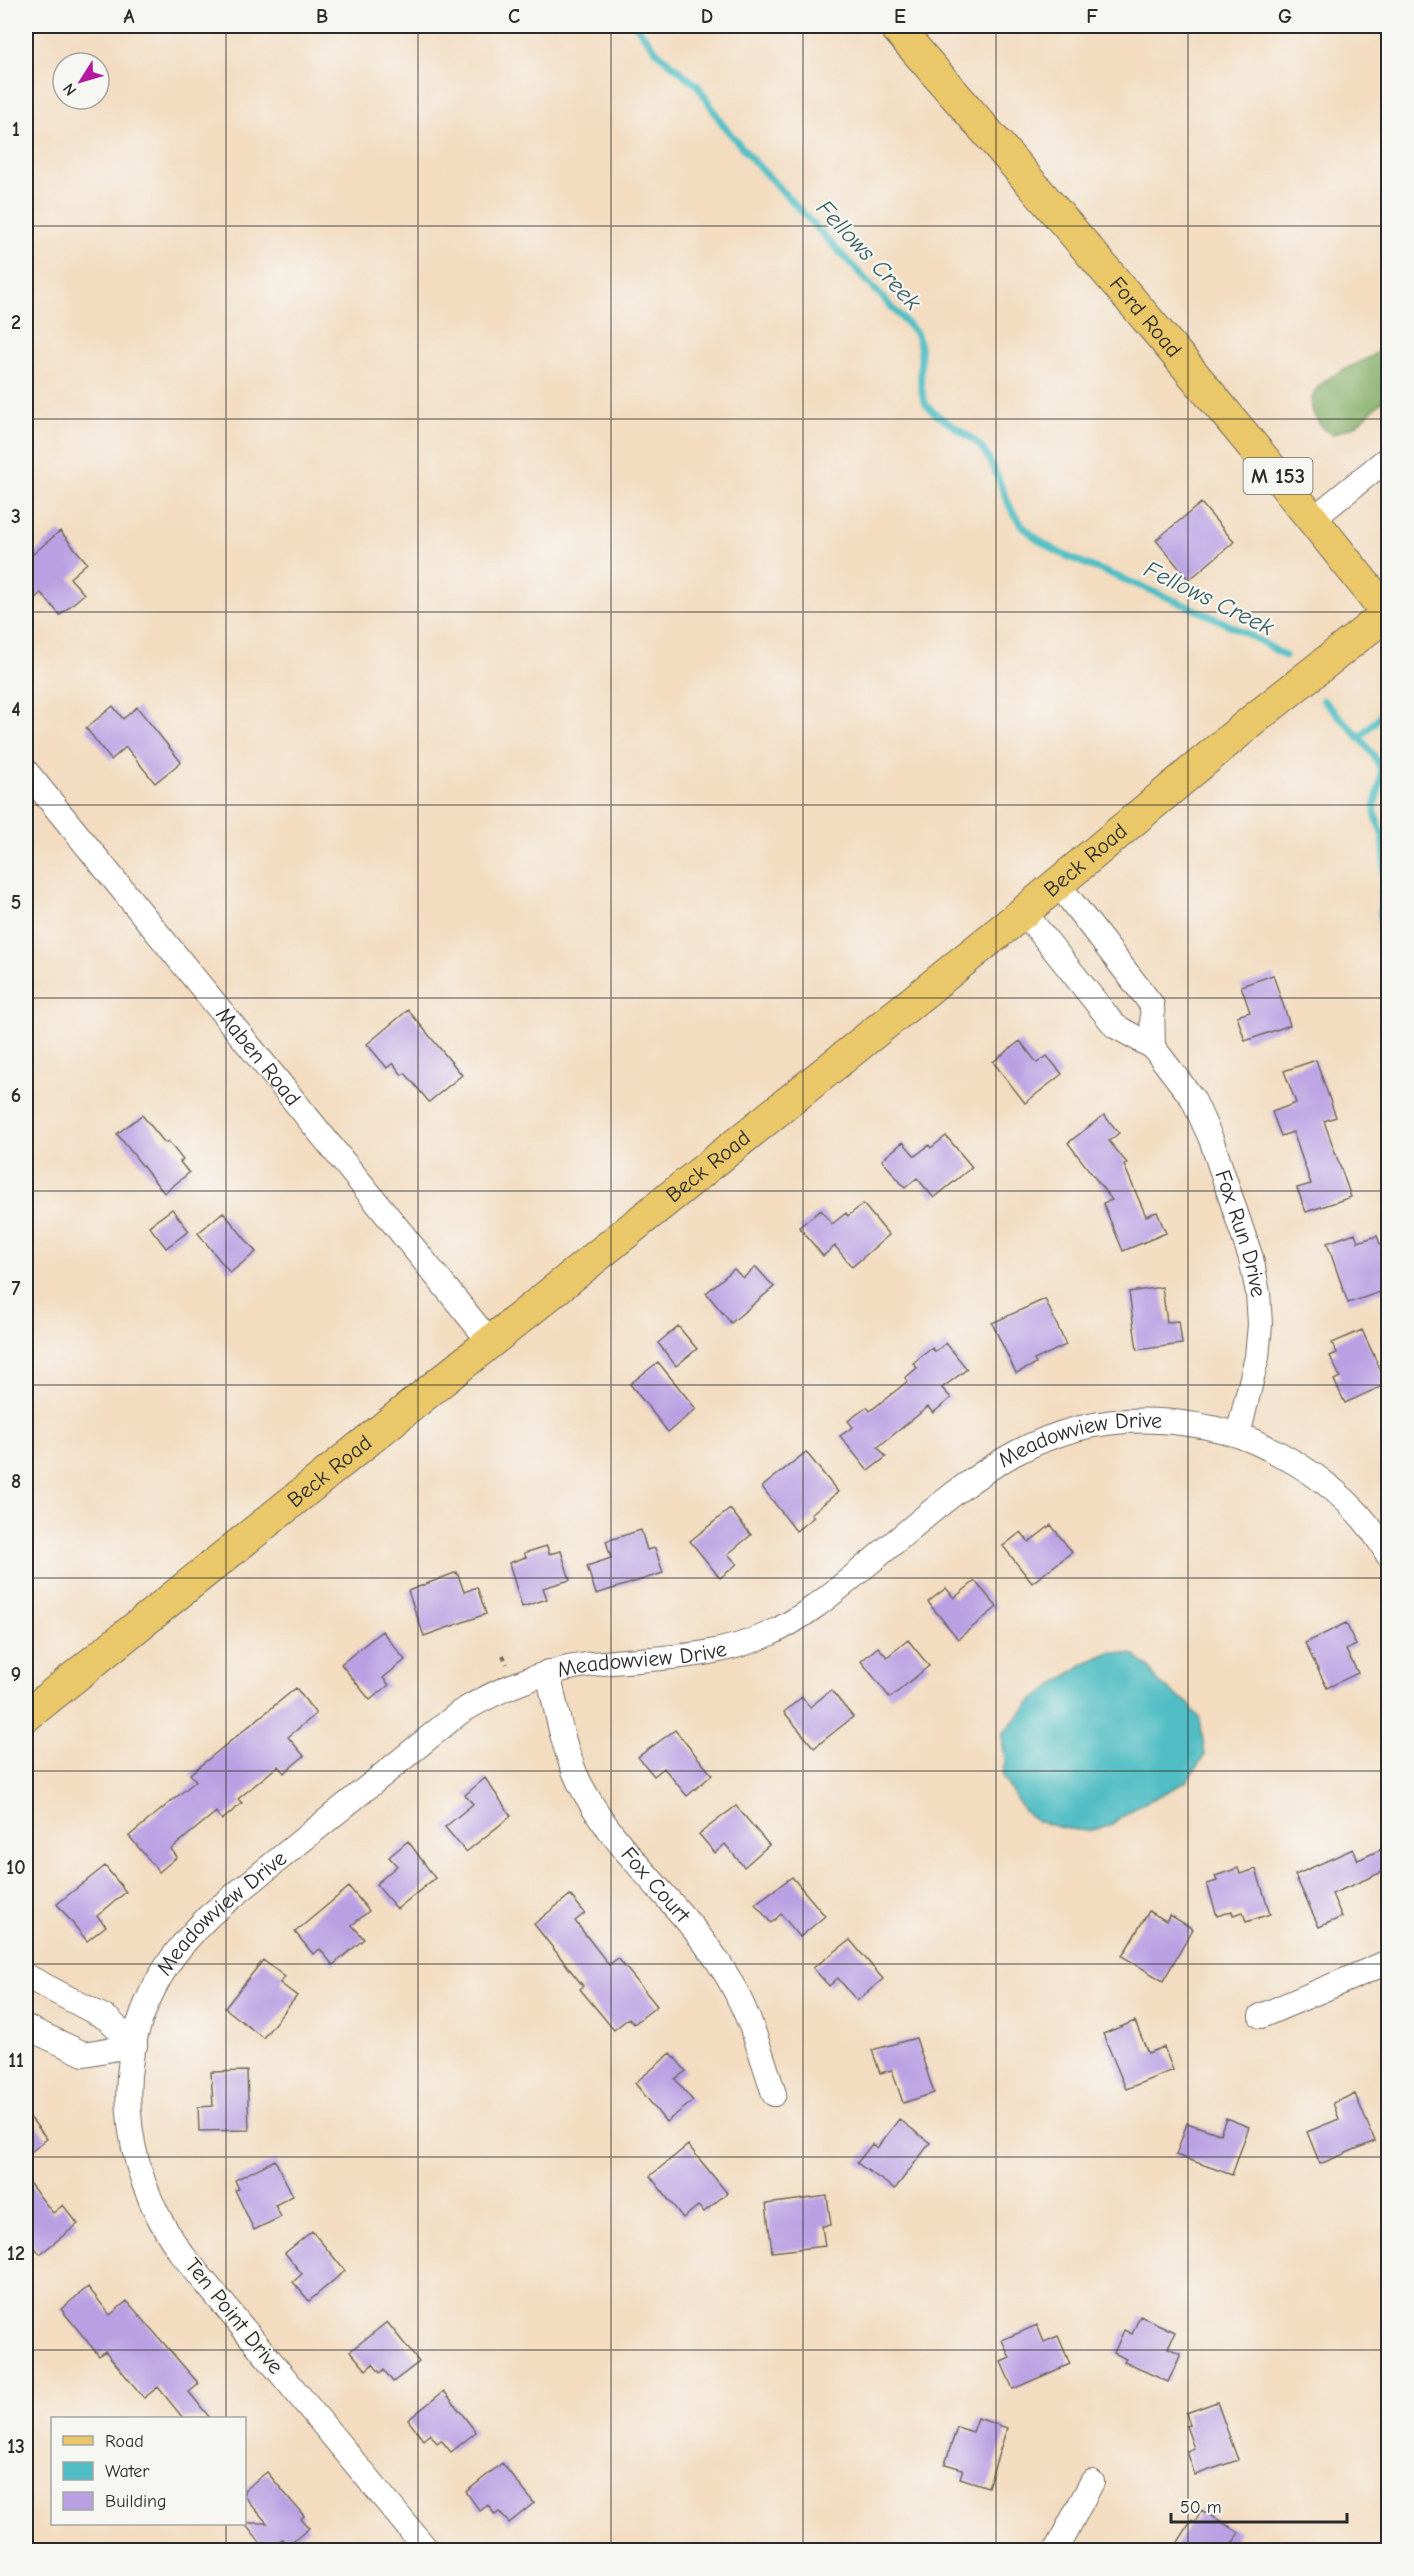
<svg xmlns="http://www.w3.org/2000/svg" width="1414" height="2576" font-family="'Comic Neue',sans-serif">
	<rect width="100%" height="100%" fill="#f6f6f2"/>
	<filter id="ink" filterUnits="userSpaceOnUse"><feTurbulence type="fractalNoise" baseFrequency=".0167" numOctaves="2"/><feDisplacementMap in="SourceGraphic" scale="12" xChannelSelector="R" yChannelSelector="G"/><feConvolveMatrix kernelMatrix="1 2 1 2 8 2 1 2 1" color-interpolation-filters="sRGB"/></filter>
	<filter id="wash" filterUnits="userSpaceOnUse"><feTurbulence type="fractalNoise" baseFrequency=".008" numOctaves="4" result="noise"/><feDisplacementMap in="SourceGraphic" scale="24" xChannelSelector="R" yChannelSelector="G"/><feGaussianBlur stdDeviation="1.35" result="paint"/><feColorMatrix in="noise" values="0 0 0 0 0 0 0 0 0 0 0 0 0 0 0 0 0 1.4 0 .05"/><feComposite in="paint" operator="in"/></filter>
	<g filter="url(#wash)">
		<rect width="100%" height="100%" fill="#f3dcc0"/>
		<path fill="#80ab62" stroke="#566b46" stroke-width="1.5" d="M1388 338V396L1356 425 1333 434C1323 430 1319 424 1314 415 1299 380 1355 368 1373 355 1379 351 1384 343 1388 338Z"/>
		<path fill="#4fbdc3" stroke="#3d7477" stroke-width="1.5" d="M1110 1652 1135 1655 1150 1669 1158 1682 1188 1703 1200 1719 1205 1755 1186 1782 1140 1805 1109 1826 1087 1831 1062 1828 1037 1821 1024 1811 1002 1776 1005 1762 1002 1734 1034 1699 1085 1663Z"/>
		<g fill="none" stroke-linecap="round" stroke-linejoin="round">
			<path stroke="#4fbdc3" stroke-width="7" d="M636 26 659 54 698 86 723 125 751 158 916 333C926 354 916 379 924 400 929 415 966 431 979 445 1001 470 1002 505 1025 528 1050 554 1089 565 1121 578 1177 602 1234 623 1285 656
				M1323 700C1341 719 1365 739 1378 763 1387 780 1373 795 1375 812 1376 821 1382 829 1383 838 1390 874 1371 913 1388 947
				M1359 738 1386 710"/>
		</g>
		<g id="blocks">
			<path fill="#b9a0e3" d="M1201 503 1234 542 1189 580 1156 540Z
				M60 531 87 563 70 578 84 594 60 615 41 593 26 606V560Z
				M113 706 123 719 137 707 181 762 155 783 126 747 111 760 86 728Z
				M1273 975 1290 1025 1245 1041 1237 1016 1250 1012 1241 986Z
				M408 1010 462 1075 429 1102 405 1073 402 1075 393 1063 387 1068 367 1044Z
				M1020 1041 1037 1063 1047 1056 1062 1074 1025 1103 993 1062Z
				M1316 1060 1336 1117 1324 1121 1351 1197 1306 1212 1297 1188 1311 1184 1293 1132 1281 1136 1272 1112 1296 1103 1284 1071Z
				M142 1115 165 1143 168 1141 183 1160 180 1162 189 1173 164 1193 117 1134Z
				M1104 1115 1119 1133 1109 1141 1127 1163 1124 1165 1146 1216 1157 1212 1166 1233 1123 1251 1103 1203 1112 1200 1068 1143Z
				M946 1136 972 1167 934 1198 917 1178 905 1188 882 1160 903 1142 915 1156 929 1145 931 1148Z
				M863 1204 889 1235 852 1267 835 1246 823 1256 799 1227 821 1210 832 1224 846 1213 848 1216Z
				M172 1209 189 1231 166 1248 149 1226Z
				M223 1212 256 1252 230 1273 198 1233Z
				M1355 1233 1358 1242 1377 1236 1389 1268V1289L1348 1303 1327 1243Z
				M756 1267 774 1287 731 1323 706 1293 734 1269 743 1278Z
				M1162 1287 1167 1322 1179 1321 1182 1344 1137 1350 1129 1292Z
				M1045 1299 1066 1345 1034 1360 1036 1364 1016 1373 992 1323Z
				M678 1326 697 1349 676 1366 658 1343Z
				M1362 1330 1387 1384 1345 1403 1334 1380 1340 1377 1330 1356 1337 1353 1332 1343Z
				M946 1343 967 1369 942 1388 951 1398 933 1413 928 1407 878 1447 886 1457 868 1471 840 1436 853 1427 848 1421 867 1407 870 1411 908 1381 905 1378 917 1368 913 1363 932 1348 935 1352Z
				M658 1362 696 1409 668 1432 630 1384Z
				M806 1452 838 1492 811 1514 814 1517 796 1531 762 1487Z
				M730 1509 751 1535 728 1554 737 1564 720 1578 690 1541Z
				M1051 1525 1072 1552 1032 1583 1003 1546 1021 1532 1029 1542Z
				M641 1530 647 1550 655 1548 663 1573 596 1594 587 1566 611 1558 606 1541Z
				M547 1546 549 1554 561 1551 570 1580 543 1588 547 1599 522 1607 509 1563 526 1557 524 1553Z
				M457 1572 464 1592 477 1587 486 1614 424 1636 408 1591Z
				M975 1581 997 1607 958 1639 928 1602 946 1588 954 1598Z
				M1346 1623 1356 1645 1346 1650 1358 1673 1327 1688 1305 1643Z
				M382 1631 405 1660 383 1678 389 1685 370 1700 341 1664Z
				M908 1640 929 1666 890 1698 861 1661 878 1647 887 1657Z
				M296 1688 316 1714 288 1737 304 1756 284 1773 278 1766 238 1799 242 1803 222 1820 216 1812 171 1849 177 1857 159 1872 129 1836 196 1781 190 1774Z
				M831 1690 853 1717 814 1748 784 1712 802 1697 810 1707Z
				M675 1730 712 1775 687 1796 664 1768 654 1776 638 1757Z
				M485 1778 511 1816 466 1852 445 1827 473 1804 465 1795Z
				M736 1806 769 1845 744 1867 725 1844 715 1853 699 1834Z
				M408 1841 435 1878 397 1909 376 1884 397 1866 389 1857Z
				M1389 1846V1869L1332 1894 1342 1917 1319 1927 1295 1875 1353 1849 1358 1860Z
				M105 1866 126 1892 97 1916 106 1926 87 1941 57 1904Z
				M1238 1868 1240 1874 1256 1869 1270 1914 1246 1922 1243 1912 1233 1915 1232 1911 1217 1916 1207 1884 1217 1881 1215 1876Z
				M792 1877 825 1916 800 1937 781 1914 771 1923 755 1904Z
				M349 1887 369 1911 352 1925 364 1939 333 1965 320 1949 313 1954 295 1932Z
				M570 1895 585 1913 575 1921 609 1965 618 1958 657 2006 634 2024 629 2018 614 2030 580 1989 583 1986 534 1924Z
				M1149 1911 1166 1921 1170 1915 1193 1929 1163 1981 1122 1956Z
				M850 1940 883 1979 857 2001 838 1978 829 1986 813 1968Z
				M263 1960 285 1977 280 1983 297 1996 263 2038 225 2008Z
				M1135 2021 1148 2053 1164 2047 1173 2070 1126 2089 1103 2034Z
				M916 2038 934 2093 903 2103 892 2070 880 2073 872 2050Z
				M671 2053 686 2071 675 2079 693 2101 666 2122 635 2083Z
				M247 2071 249 2130 199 2131 198 2107 213 2106 211 2072Z
				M1355 2094 1375 2141 1320 2164 1307 2132 1339 2119 1333 2103Z
				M26 2112 47 2139 26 2156Z
				M1226 2118 1249 2127 1232 2175 1176 2155 1187 2123 1220 2134Z
				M899 2119 930 2143 895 2189 857 2163 872 2144 877 2148Z
				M688 2145 727 2193 704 2212 698 2206 683 2218 650 2176Z
				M275 2160 293 2196 275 2205 281 2217 254 2230 235 2190 239 2189 235 2180Z
				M26 2179 53 2213 63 2205 78 2224 40 2254 26 2236Z
				M827 2196 831 2225 822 2226 825 2246 772 2252 766 2204Z
				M312 2231 345 2271 309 2301 293 2282 302 2274 285 2253Z
				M88 2287 110 2315 127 2301 199 2384 189 2392 210 2418H183L158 2387 144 2398 105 2351 99 2356 61 2309Z
				M1140 2316 1175 2332 1168 2348 1181 2354 1168 2382 1124 2362 1126 2359 1114 2353 1124 2330 1132 2334Z
				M387 2322 419 2362 393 2382 384 2370 380 2373 373 2364 366 2370 350 2351Z
				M1037 2325 1044 2342 1058 2336 1070 2364 1013 2389 1001 2362 1010 2358 1002 2340Z
				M444 2391 476 2432 451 2452 441 2440 437 2443 430 2434 423 2440 408 2420Z
				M1217 2402 1238 2460 1195 2475 1187 2451 1194 2448 1186 2426 1190 2425 1186 2413Z
				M978 2418 1007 2428 988 2487 960 2478 963 2469 945 2464 957 2427 973 2432Z
				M502 2463 534 2503 509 2523 499 2512 495 2515 488 2505 480 2511 466 2492Z
				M267 2472 304 2516 301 2519 309 2528 288 2546 282 2539 269 2550H266L244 2523H267L244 2496V2490Z
				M1201 2510 1239 2532 1229 2550H1173L1192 2520 1195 2522Z"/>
		</g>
	</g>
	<g filter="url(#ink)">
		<use href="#blocks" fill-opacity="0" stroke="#71695f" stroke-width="1.5"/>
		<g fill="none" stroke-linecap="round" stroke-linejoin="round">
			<defs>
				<g id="minor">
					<path d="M1313 519 1388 458"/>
					<path id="s1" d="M26 771 490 1342"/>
					<path d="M1058 884 1152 1005 1153 1047"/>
					<path id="s2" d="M1024 912 1115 1026 1153 1047 1193 1099 1211 1139 1251 1258 1258 1293 1260 1324 1257 1357 1238 1435"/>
					<path id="s3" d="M548 1672C556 1709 563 1748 579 1782 614 1851 677 1900 719 1963 746 2003 760 2049 774 2094"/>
					<path d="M26 1976 108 2019 135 2045"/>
					<path d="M1261 2016 1388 1962"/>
					<path d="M26 2027 84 2054 135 2045"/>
					<path id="s4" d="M427 2550 181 2253C119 2167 108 2054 168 1964 180 1946 195 1930 210 1915L459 1713C500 1688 544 1670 593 1664 653 1657 712 1660 769 1634 807 1617 841 1586 873 1560 962 1487 1035 1413 1160 1421 1192 1423 1223 1428 1253 1441 1307 1465 1359 1502 1388 1555"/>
					<path d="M1056 2550 1092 2482"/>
				</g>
				<g id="major">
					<path id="s5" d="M895 26C1063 219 1230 413 1388 614"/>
					<path id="s6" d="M26 1716 1024 912 1253 720 1388 613"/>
				</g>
			</defs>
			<use href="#minor" stroke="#71695f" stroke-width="26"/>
			<use href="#major" stroke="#71695f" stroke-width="34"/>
			<path stroke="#71695f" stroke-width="4" stroke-dasharray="4.5 4.5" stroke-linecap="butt" d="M503 1655 507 1664"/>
			<use href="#minor" stroke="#fff" stroke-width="24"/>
			<use href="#major" stroke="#eac769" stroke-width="32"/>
		</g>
	</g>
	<path fill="none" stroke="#2b2b2b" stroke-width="1.5" stroke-opacity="0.55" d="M226 26V2418M418 26V2550M611 26V2550M803 26V2550M996 26V2550M1188 26V2550M26 226H1388M26 419H1388M26 612H1388M26 805H1388M26 998H1388M26 1191H1388M26 1385H1388M26 1578H1388M26 1771H1388M26 1964H1388M26 2157H1388M26 2350H1388M226 2524V2550"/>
	<g text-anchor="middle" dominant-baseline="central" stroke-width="4.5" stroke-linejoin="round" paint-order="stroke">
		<rect fill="#f6f6f2" stroke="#686867" stroke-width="1.5" x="1243.5" y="458" width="69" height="36" rx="4.5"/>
		<g font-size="21" font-weight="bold" fill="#2b2b2b">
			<text x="1278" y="476">M 153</text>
		</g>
		<g font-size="22" fill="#2b2b2b" stroke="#f6f6f2">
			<text stroke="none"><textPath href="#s5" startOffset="384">Ford Road</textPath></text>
			<text stroke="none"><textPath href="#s6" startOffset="1362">Beck Road</textPath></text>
			<text stroke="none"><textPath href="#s1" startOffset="368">Maben Road</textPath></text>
			<text stroke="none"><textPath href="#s6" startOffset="876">Beck Road</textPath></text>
			<text stroke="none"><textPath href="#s2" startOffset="398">Fox Run Drive</textPath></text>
			<text stroke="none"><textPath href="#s4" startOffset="1776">Meadowview Drive</textPath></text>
			<text stroke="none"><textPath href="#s6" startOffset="390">Beck Road</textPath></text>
			<text stroke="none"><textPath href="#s4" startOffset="1272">Meadowview Drive</textPath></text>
			<text stroke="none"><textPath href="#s3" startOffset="243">Fox Court</textPath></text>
			<text stroke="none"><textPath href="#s4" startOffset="768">Meadowview Drive</textPath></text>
			<text transform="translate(234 2316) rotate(51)">Ten Point Drive</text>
		</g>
		<g font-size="24" font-style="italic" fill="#385e60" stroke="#f6f6f2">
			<text transform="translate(869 255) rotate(47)">Fellows Creek</text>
			<text transform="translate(1209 598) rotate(26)">Fellows Creek</text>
		</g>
	</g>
	<rect width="1414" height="2576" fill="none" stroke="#f6f6f2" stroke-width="66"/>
	<rect x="51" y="2417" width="195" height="108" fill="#f6f6f2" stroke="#a5a5a2" stroke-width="1.5"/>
	<rect x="63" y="2436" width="30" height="9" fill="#eac769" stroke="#a5a5a2" stroke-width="1.5"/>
	<text x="105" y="2447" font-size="18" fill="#2b2b2b">Road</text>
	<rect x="63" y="2462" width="30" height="18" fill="#4fbdc3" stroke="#a5a5a2" stroke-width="1.5"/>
	<text x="105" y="2477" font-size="18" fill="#2b2b2b">Water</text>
	<rect x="63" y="2492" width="30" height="18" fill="#b9a0e3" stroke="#a5a5a2" stroke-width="1.5"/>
	<text x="105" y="2507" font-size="18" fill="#2b2b2b">Building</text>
	<g transform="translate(81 81) rotate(233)"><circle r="28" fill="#f6f6f2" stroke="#a5a5a2" stroke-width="1.5"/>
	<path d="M0-4.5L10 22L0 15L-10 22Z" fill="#b5179e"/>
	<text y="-9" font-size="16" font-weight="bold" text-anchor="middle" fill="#2b2b2b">N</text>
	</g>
	<path d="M1171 2513v9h176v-9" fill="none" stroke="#2b2b2b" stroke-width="3"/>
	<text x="1180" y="2513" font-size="18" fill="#2b2b2b" stroke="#f6f6f2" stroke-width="4.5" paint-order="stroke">50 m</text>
	<rect x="33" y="33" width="1348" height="2510" fill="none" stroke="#2b2b2b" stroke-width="2"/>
	<g font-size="20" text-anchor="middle" font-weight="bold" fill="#2b2b2b">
		<text x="129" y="23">A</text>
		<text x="322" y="23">B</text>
		<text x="514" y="23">C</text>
		<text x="707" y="23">D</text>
		<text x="900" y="23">E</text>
		<text x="1092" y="23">F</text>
		<text x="1285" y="23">G</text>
		<text x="16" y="136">1</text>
		<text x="16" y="329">2</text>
		<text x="16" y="523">3</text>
		<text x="16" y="716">4</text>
		<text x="16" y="909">5</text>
		<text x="16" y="1102">6</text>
		<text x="16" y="1295">7</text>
		<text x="16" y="1488">8</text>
		<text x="16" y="1681">9</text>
		<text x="16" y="1874">10</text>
		<text x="16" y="2067">11</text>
		<text x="16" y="2260">12</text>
		<text x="16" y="2453">13</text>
	</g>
</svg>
